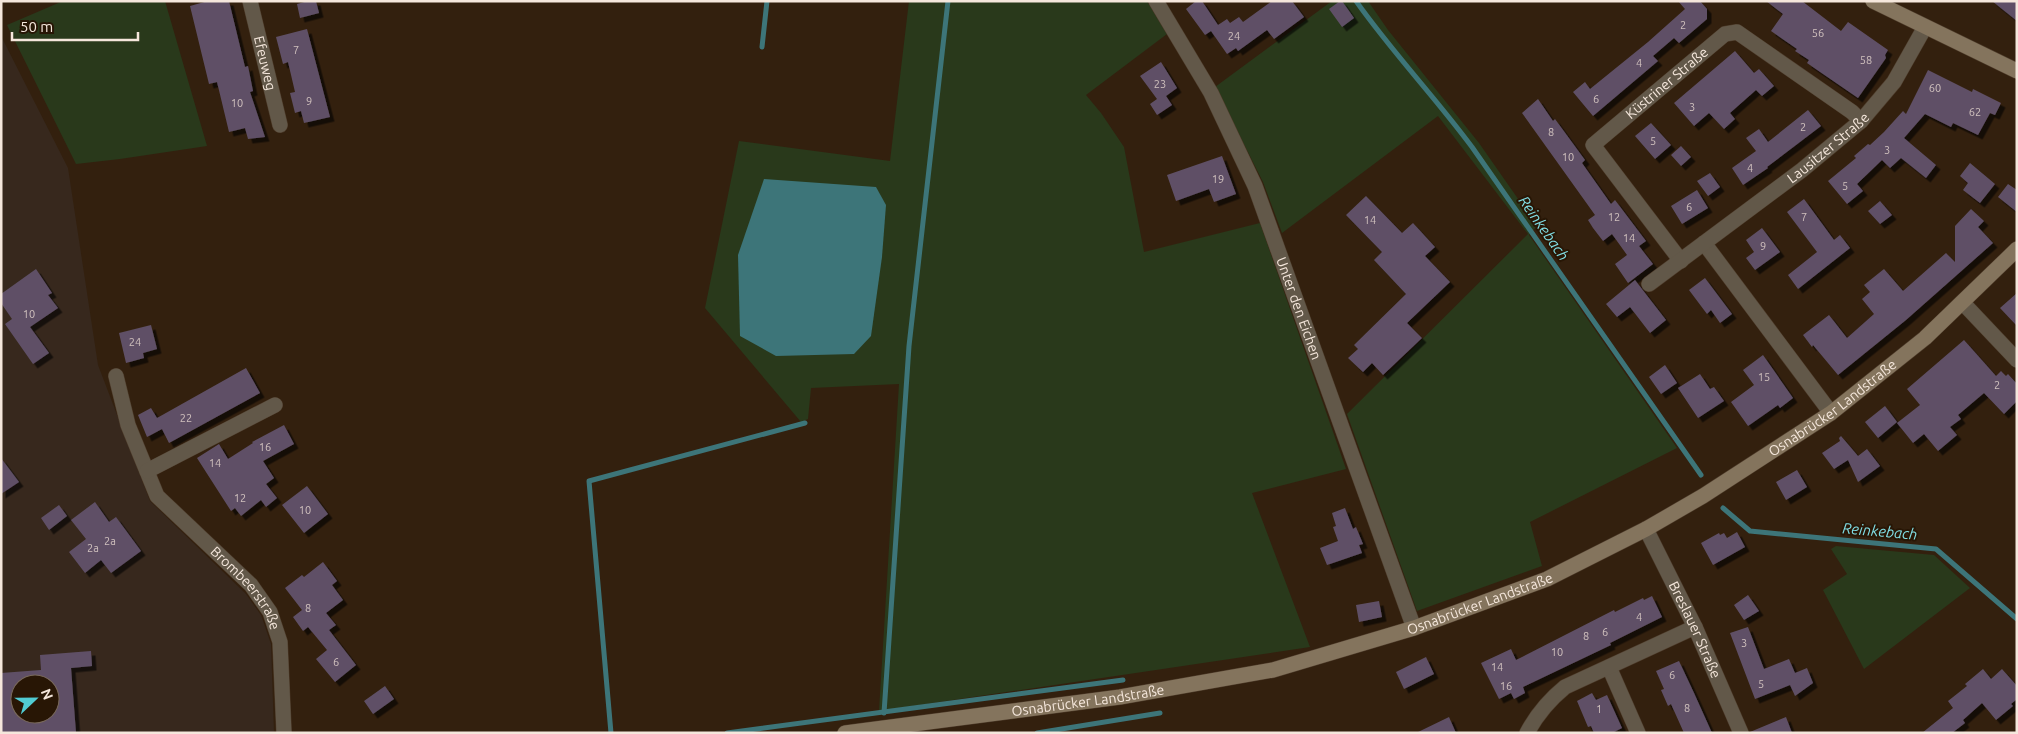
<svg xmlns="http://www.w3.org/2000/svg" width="2018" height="734" font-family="Ubuntu,sans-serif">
	<defs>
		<filter id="shadow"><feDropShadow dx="4.5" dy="4.5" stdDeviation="0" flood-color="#0009"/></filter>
	</defs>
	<rect width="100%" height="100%" fill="#33200e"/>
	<path fill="#37281d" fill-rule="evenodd" d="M1 36 68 168 98 365 150 501 246 594 261 615 271 644 274 733H1ZM20 684H50V714H20Z"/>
	<path fill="#29391b" d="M63 1H165L207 146 120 159 76 164 7 25Z
		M909 1H1147L1167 34 1086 95 1101 113 1124 147 1144 252 1260 223 1346 469 1252 493 1310 647 879 711 899 384 811 388 808 419 801 422 705 308 739 141 890 161Z
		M1332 1H1368L1388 30 1479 143 1537 226 1529 235 1677 448 1530 522 1542 566 1417 611 1347 414 1528 234 1438 116 1282 233 1263 182 1215 87Z
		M1836 546 1934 555 1970 588 1864 669 1823 590 1847 574 1831 549Z"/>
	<path fill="#3d7579" d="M764 179 876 187 886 205 882 257 871 336 854 354 776 356 740 336 738 255Z"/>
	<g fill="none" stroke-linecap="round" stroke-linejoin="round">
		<path stroke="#3d7579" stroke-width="5" d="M1356 1C1392 52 1435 97 1472 147L1701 475
			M762 47 767 1
			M1723 508 1750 531 1936 549 2017 619
			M884 713 909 346 948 1
			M611 733 589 481 805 423
			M727 733 1123 680
			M1037 733 1160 713"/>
	</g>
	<path fill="#5f5066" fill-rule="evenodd" filter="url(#shadow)" d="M208 1H229L245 67 248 66 253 91 250 92 265 137 248 139 245 128 229 132 217 82 209 84 190 6Z
		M308 1H316L319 13 300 18 297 4Z
		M1196 1H1202L1218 25 1227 19 1230 23 1239 17 1243 22 1272 1H1292L1304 17 1274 39 1267 30 1238 51 1236 48 1227 54 1211 31 1205 35 1186 9Z
		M1340 1H1342L1354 18 1342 27 1329 9Z
		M1678 1H1700L1707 9V19L1679 43 1674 38 1653 56 1658 61 1593 116 1573 92 1585 82 1590 89 1648 42 1685 9Z
		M1766 1H1802L1841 31 1848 22 1888 50 1885 55 1886 58 1858 98 1807 63 1809 60 1795 51 1797 49 1771 31 1783 14Z
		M1992 1H2017V21Z
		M307 29 330 117 304 123 301 111 295 113 290 93 295 92 288 62 283 64 276 37Z
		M1735 51 1754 73 1759 69 1774 86 1762 96 1756 90 1730 113 1735 119 1724 129 1709 113 1694 126 1674 103Z
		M1161 62 1177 88 1166 96 1172 105 1157 115 1150 104 1157 99 1140 76Z
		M1928 70 1972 92 1973 89 2001 103 1995 115 1990 113 1978 135 1953 123 1951 127 1925 114 1904 138 1936 165 1926 178 1901 158 1890 168 1882 160 1857 184 1863 191 1847 204 1828 181 1856 158 1854 156 1868 144 1870 145 1884 132 1903 111 1906 114Z
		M1538 99 1553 121 1555 119 1585 160 1582 163 1611 204 1615 200 1646 241 1639 246 1653 264 1628 283 1615 264 1627 255 1612 234 1603 241 1593 228 1588 220 1595 215 1522 113Z
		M1808 110 1821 126 1767 167 1768 168 1743 185 1732 168 1756 151 1746 138 1759 129 1768 142Z
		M1651 123 1671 145 1655 159 1635 136Z
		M1681 146 1691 157 1681 166 1671 155Z
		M1222 156 1236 194 1214 202 1209 189 1176 201 1167 175Z
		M1970 163 1995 184 1980 203 1963 190 1968 183 1960 176Z
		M1710 173 1720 187 1708 196 1697 181Z
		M2008 184 2017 190V212L1998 197Z
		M1697 190 1708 208 1682 224 1671 206Z
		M1366 196 1402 233 1413 223 1435 247 1425 256 1450 282 1407 323 1422 338 1383 375 1372 363 1363 372 1348 358 1358 349 1354 345 1406 294 1374 260 1382 252 1346 215Z
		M1804 199 1834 240 1840 235 1850 248 1798 289 1788 275 1817 252 1787 212Z
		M1880 201 1892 215 1880 224 1868 211Z
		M1971 209 1984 221 1978 227 1993 243 1906 320 1838 375 1813 345 1812 347 1803 335 1829 315 1847 338 1874 314 1862 299 1870 292 1864 285 1884 269 1903 291 1946 253 1955 262V226Z
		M1762 228 1780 252 1755 270 1746 258 1754 252 1746 240Z
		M36 269 52 293 48 295 58 308 30 327 49 353 33 364 5 324 12 319 1 303V294Z
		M1705 278 1732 314 1720 323 1711 310 1707 314 1689 290Z
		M1635 280 1666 320 1650 333 1630 307 1617 317 1606 304Z
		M2017 293V326L2000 308Z
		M151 325 157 349 143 353 144 358 126 363 119 333Z
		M1964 340 1996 376 2001 371 2006 376 2008 374 2017 384V401L2004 414 1984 393 1958 415 1961 419 1950 427 1957 435 1938 451 1924 434 1913 443 1897 423 1920 405 1907 389Z
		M1763 355 1793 398 1780 408 1778 405 1748 426 1731 402 1754 385 1743 370Z
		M1665 365 1677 383 1661 394 1649 377Z
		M246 368 260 393 169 443 162 429 147 437 138 415 151 408 157 418Z
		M1700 374 1710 389 1714 387 1724 401 1698 418 1678 388Z
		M1885 406 1897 422 1878 438 1865 422Z
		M284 425 294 444 263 461 274 478 266 484 277 498 266 507 261 500 241 516 235 508 231 511 197 458 219 444 228 459 253 443 252 442Z
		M1841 436 1858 456 1867 449 1880 466 1858 482 1848 460 1834 469 1822 453 1840 441 1839 438Z
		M1 458 19 482 1 494Z
		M1797 470 1807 487 1786 500 1776 482Z
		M307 486 328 514 304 533 282 505Z
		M95 502 109 522 116 517 141 551 111 573 101 560 85 573 69 552 86 539 71 520Z
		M59 505 67 516 49 530 41 518Z
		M1345 508 1353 529 1356 527 1363 544 1359 545 1362 553 1327 565 1320 548 1338 541 1333 527 1336 526 1332 513Z
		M1737 532 1745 547 1713 565 1701 543 1719 533 1720 535 1724 533 1727 538Z
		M323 562 337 581 332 585 343 600 326 613 336 625 329 630 356 665 335 682 316 659 327 650 308 627 303 631 293 617 302 610 285 588 302 575 304 577Z
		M1748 595 1759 611 1744 620 1734 605Z
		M1652 596 1662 617 1610 643 1611 645 1523 687 1525 693 1514 699 1511 693 1499 699 1481 663 1511 649 1516 660 1614 610 1615 612 1643 598 1644 600Z
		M1379 601 1382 617 1359 622 1356 605Z
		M1748 627 1764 669 1789 659 1795 673 1807 668 1813 683 1795 696 1790 685 1755 699 1730 633Z
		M91 651 92 666 71 668 76 733H1V673L41 670 40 655ZM20 684H50V714H20Z
		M1426 657 1434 674 1404 689 1396 672Z
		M1679 661 1694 693 1712 733H1684L1671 704 1668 706 1661 690 1664 689 1656 671Z
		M1983 669 1991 679 2002 669 2017 686V699L2011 704 2013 706 1996 720 1982 703 1963 720 1965 723 1952 733H1922L1953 708 1948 701 1967 686 1965 684Z
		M385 686 394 699 373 714 364 701Z
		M1592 693 1596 700 1607 695 1622 728 1612 733H1594L1591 726 1588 727 1577 701Z
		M1449 717 1456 733H1416Z
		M1786 717 1792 733H1750V732Z"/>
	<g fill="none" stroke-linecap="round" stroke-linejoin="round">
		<defs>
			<g id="street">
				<path id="s1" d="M250 1 280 125"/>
				<path id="s2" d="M1156 1 1211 93 1255 186 1414 628"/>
				<path d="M1704 243 1831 413"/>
				<path id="s3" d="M1681 261 1593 145 1725 34 1737 32 1852 112 1861 121"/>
				<path id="s4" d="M1649 284 1802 170 1861 121 1894 82 1925 27"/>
				<path d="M1963 303 2017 360"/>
				<path id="s5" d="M116 376 128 425 157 496 251 585 270 612 280 642 284 733"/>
				<path d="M147 471 275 405"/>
				<path id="s6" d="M1646 529 1695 627 1741 733"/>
				<path d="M1609 667 1638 733"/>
				<path d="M1527 733C1537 714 1548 701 1565 687L1695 627"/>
			</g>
			<g id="secondary">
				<path d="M1873 1 2017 71"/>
				<path id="s7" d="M845 733 1120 697 1273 670 1414 628 1547 579 1646 529 1703 496 1831 413 1925 338 2017 249"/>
			</g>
		</defs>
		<use href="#street" stroke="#4e3c2b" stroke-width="16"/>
		<use href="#secondary" stroke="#4e3c2b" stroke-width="16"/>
		<use href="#street" stroke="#625849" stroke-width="15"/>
		<use href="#secondary" stroke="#84745d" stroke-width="15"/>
	</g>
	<g text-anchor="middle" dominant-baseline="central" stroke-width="4" stroke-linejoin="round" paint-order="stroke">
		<g font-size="11" fill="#d0c1be">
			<text x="1683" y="25">2</text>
			<text x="1818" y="33">56</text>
			<text x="1234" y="36">24</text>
			<text x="296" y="50">7</text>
			<text x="1866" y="60">58</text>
			<text x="1639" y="63">4</text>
			<text x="1160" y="84">23</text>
			<text x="1935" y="88">60</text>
			<text x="1596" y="99">6</text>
			<text x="309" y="101">9</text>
			<text x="237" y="103">10</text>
			<text x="1692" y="107">3</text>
			<text x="1975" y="112">62</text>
			<text x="1803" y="127">2</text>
			<text x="1551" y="132">8</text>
			<text x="1653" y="141">5</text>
			<text x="1887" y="150">3</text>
			<text x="1568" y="157">10</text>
			<text x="1750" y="168">4</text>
			<text x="1218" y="179">19</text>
			<text x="1845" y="186">5</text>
			<text x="1689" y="207">6</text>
			<text x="1614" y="217">12</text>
			<text x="1804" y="217">7</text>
			<text x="1370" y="220">14</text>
			<text x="1629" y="238">14</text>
			<text x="1763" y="246">9</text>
			<text x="29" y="314">10</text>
			<text x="135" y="342">24</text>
			<text x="1764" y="377">15</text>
			<text x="1997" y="385">2</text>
			<text x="186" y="418">22</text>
			<text x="265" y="447">16</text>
			<text x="215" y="463">14</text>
			<text x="240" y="498">12</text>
			<text x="305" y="510">10</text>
			<text x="110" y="541">2a</text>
			<text x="93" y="548">2a</text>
			<text x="308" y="608">8</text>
			<text x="1639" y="617">4</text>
			<text x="1605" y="632">6</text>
			<text x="1586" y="636">8</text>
			<text x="1744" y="643">3</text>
			<text x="1557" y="652">10</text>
			<text x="336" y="662">6</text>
			<text x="1497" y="667">14</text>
			<text x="1672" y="675">6</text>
			<text x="1761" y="684">5</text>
			<text x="1506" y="686">16</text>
			<text x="1687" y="708">8</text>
			<text x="1599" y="709">1</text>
		</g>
		<g font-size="14" fill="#f5e7dc" stroke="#281605">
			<text stroke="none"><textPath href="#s1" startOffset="64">Efeuweg</textPath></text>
			<text stroke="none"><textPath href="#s3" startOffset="242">Küstriner Straße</textPath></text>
			<text stroke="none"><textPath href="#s4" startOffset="225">Lausitzer Straße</textPath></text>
			<text stroke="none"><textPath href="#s2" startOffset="340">Unter den Eichen</textPath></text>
			<text stroke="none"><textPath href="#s7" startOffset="1055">Osnabrücker Landstraße</textPath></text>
			<text stroke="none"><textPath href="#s5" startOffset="256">Brombeerstraße</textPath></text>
			<text stroke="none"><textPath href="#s7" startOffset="650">Osnabrücker Landstraße</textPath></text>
			<text stroke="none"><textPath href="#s6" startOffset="112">Breslauer Straße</textPath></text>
			<text stroke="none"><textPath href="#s7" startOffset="245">Osnabrücker Landstraße</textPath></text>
		</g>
		<g font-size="15" font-style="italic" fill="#81dee5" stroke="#281605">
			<text transform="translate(1544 228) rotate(55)">Reinkebach</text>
			<text transform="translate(1880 531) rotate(5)">Reinkebach</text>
		</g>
	</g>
	<rect width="2018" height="734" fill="none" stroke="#f5e7dc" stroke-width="5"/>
	<g transform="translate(35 699) rotate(68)"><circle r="24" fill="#281605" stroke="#7a6a5b"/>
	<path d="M0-4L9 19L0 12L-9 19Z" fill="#51ccd3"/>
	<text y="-8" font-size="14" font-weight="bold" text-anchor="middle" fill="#f5e7dc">N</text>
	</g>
	<path d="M12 32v8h126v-8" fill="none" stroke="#f5e7dc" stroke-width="2.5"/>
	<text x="20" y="32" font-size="15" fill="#f5e7dc" stroke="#281605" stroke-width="4" paint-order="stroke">50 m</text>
</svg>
